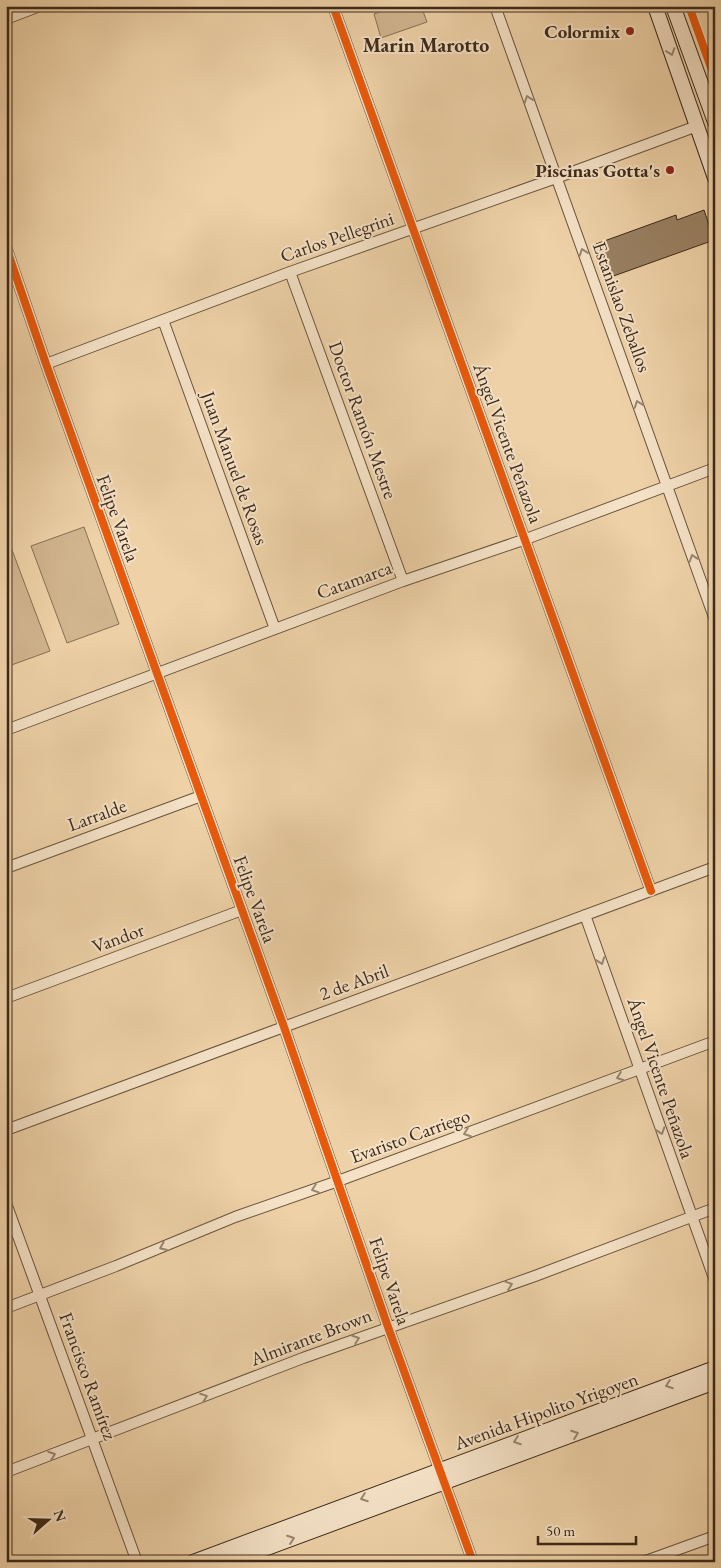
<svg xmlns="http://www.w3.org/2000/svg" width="721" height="1568" font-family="'EB Garamond',serif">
	<rect width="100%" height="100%" fill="#eed1a7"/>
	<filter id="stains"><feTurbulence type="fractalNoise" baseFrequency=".004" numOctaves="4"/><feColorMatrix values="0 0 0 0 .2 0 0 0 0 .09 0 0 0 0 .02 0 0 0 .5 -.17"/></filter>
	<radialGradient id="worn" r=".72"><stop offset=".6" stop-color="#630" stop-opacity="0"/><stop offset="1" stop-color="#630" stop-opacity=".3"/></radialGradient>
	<path fill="#d0b58f" stroke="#867054" d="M398 6H421L427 22 381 38 374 14Z
		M84 527 119 624 67 643 31 546Z
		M6 534 50 651 6 667Z"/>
	<path fill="#998163" stroke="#3d2a1a" d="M704 210 714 240 608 278 596 244 676 215 677 220Z"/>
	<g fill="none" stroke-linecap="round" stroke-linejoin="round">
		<defs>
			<path id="minor" d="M333 6 651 891
				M495 6 715 620
				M6 19 40 6
				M6 247 46 364 284 1027 388 1327 473 1562
				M290 272 403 581
				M163 320 275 629
				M46 364 290 272 556 178 697 126
				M6 730 403 581 526 539 715 468
				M6 868 201 796
				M585 915 715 1281
				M6 998 242 910
				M6 1130 715 867
				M6 1203 137 1562
				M6 1308 116 1266 235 1217 338 1181 715 1041
				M6 1472 303 1358 535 1276 715 1208
				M643 1562 715 1536"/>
			<path id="secondary" d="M655 6 715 178
				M673 6 715 122
				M193 1562 715 1368
				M229 1562 715 1382"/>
		</defs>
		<use href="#minor" stroke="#69543d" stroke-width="12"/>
		<use href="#secondary" stroke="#3d2a1a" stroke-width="16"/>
		<use href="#minor" stroke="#f4e1c6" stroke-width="10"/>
		<use href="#secondary" stroke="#f4e1c6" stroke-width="14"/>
		<defs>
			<path id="cycleway" d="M333 6 651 891
				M689 6 715 79
				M6 247 46 364 284 1027 388 1327 473 1562"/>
		</defs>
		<use href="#cycleway" stroke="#f4e1c6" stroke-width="11"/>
		<use href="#cycleway" stroke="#e8590c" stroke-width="8"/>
	</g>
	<defs><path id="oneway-chevron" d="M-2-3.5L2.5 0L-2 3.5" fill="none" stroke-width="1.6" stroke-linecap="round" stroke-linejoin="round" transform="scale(1.25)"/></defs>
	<g stroke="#988670">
		<use href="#oneway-chevron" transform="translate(671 52) rotate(71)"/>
		<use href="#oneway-chevron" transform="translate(528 99) rotate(-110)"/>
		<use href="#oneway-chevron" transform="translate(583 252) rotate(-110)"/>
		<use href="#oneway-chevron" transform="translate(638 404) rotate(-110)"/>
		<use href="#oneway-chevron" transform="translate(693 558) rotate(-109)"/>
		<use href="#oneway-chevron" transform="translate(601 961) rotate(70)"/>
		<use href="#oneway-chevron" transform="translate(620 1077) rotate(160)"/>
		<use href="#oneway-chevron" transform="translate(661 1131) rotate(71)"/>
		<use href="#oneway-chevron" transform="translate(467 1133) rotate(160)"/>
		<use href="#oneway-chevron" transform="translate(315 1189) rotate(161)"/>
		<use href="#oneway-chevron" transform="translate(163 1247) rotate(157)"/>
		<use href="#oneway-chevron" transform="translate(509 1285) rotate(-19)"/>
		<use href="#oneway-chevron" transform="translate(356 1339) rotate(-20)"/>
		<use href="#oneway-chevron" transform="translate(669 1385) rotate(160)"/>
		<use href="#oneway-chevron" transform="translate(204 1397) rotate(-21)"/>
		<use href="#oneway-chevron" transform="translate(575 1434) rotate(-20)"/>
		<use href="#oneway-chevron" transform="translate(517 1441) rotate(160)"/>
		<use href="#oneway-chevron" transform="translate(52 1455) rotate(-20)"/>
		<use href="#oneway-chevron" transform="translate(364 1498) rotate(160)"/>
		<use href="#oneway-chevron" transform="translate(291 1539) rotate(-20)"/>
	</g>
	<g fill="#8f2418" stroke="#f4e1c6" stroke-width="2">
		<circle cx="630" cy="31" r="5"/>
		<circle cx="670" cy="170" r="5"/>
	</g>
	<g text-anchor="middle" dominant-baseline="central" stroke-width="4" stroke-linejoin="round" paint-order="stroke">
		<g font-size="19" font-weight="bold" fill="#3d2a1a" stroke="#f4e1c6" text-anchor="end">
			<text x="620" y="31">Colormix</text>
			<text x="660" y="170">Piscinas Gotta's</text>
		</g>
		<g font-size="19" fill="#3d2a1a" stroke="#f4e1c6">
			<text transform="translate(337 237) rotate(-19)">Carlos Pellegrini</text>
			<text transform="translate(622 307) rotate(70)">Estanislao Zeballos</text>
			<text transform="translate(363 420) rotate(70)">Doctor Ramón Mestre</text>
			<text transform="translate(508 443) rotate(70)">Ángel Vicente Peñazola</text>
			<text transform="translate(235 468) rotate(70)">Juan Manuel de Rosas</text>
			<text transform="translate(118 518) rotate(70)">Felipe Varela</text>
			<text transform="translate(354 580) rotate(-20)">Catamarca</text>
			<text transform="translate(97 815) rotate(-20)">Larralde</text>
			<text transform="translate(255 899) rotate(70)">Felipe Varela</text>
			<text transform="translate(118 938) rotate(-20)">Vandor</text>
			<text transform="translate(354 982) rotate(-20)">2 de Abril</text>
			<text transform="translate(661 1078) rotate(71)">Ángel Vicente Peñazola</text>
			<text transform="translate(410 1136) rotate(-20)">Evaristo Carriego</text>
			<text transform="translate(390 1281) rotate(71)">Felipe Varela</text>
			<text transform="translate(311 1337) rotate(-21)">Almirante Brown</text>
			<text transform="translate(88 1376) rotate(70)">Francisco Ramírez</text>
			<text transform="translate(546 1411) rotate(-20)">Avenida Hipolito Yrigoyen</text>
		</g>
		<g font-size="20" font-weight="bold" fill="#3d2a1a" stroke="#f4e1c6">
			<text x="426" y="45">Marin Marotto</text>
		</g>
	</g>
	<rect width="721" height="1568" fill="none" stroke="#eed1a7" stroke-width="25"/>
	<rect x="8" y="8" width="706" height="1553" fill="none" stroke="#3d2a1a" stroke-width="2.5"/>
	<rect x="12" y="12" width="696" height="1543" fill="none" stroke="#3d2a1a"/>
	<g transform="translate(48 1520) rotate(70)" stroke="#f4e1c6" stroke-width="4" paint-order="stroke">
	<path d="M0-4L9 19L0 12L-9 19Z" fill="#3d2a1a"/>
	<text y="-8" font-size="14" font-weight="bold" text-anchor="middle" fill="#3d2a1a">N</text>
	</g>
	<path d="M538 1536v8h98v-8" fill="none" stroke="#3d2a1a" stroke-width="2.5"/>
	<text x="546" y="1536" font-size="15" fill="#3d2a1a" stroke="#f4e1c6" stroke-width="4" paint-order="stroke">50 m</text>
	<rect width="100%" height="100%" filter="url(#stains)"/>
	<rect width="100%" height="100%" fill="url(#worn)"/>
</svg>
